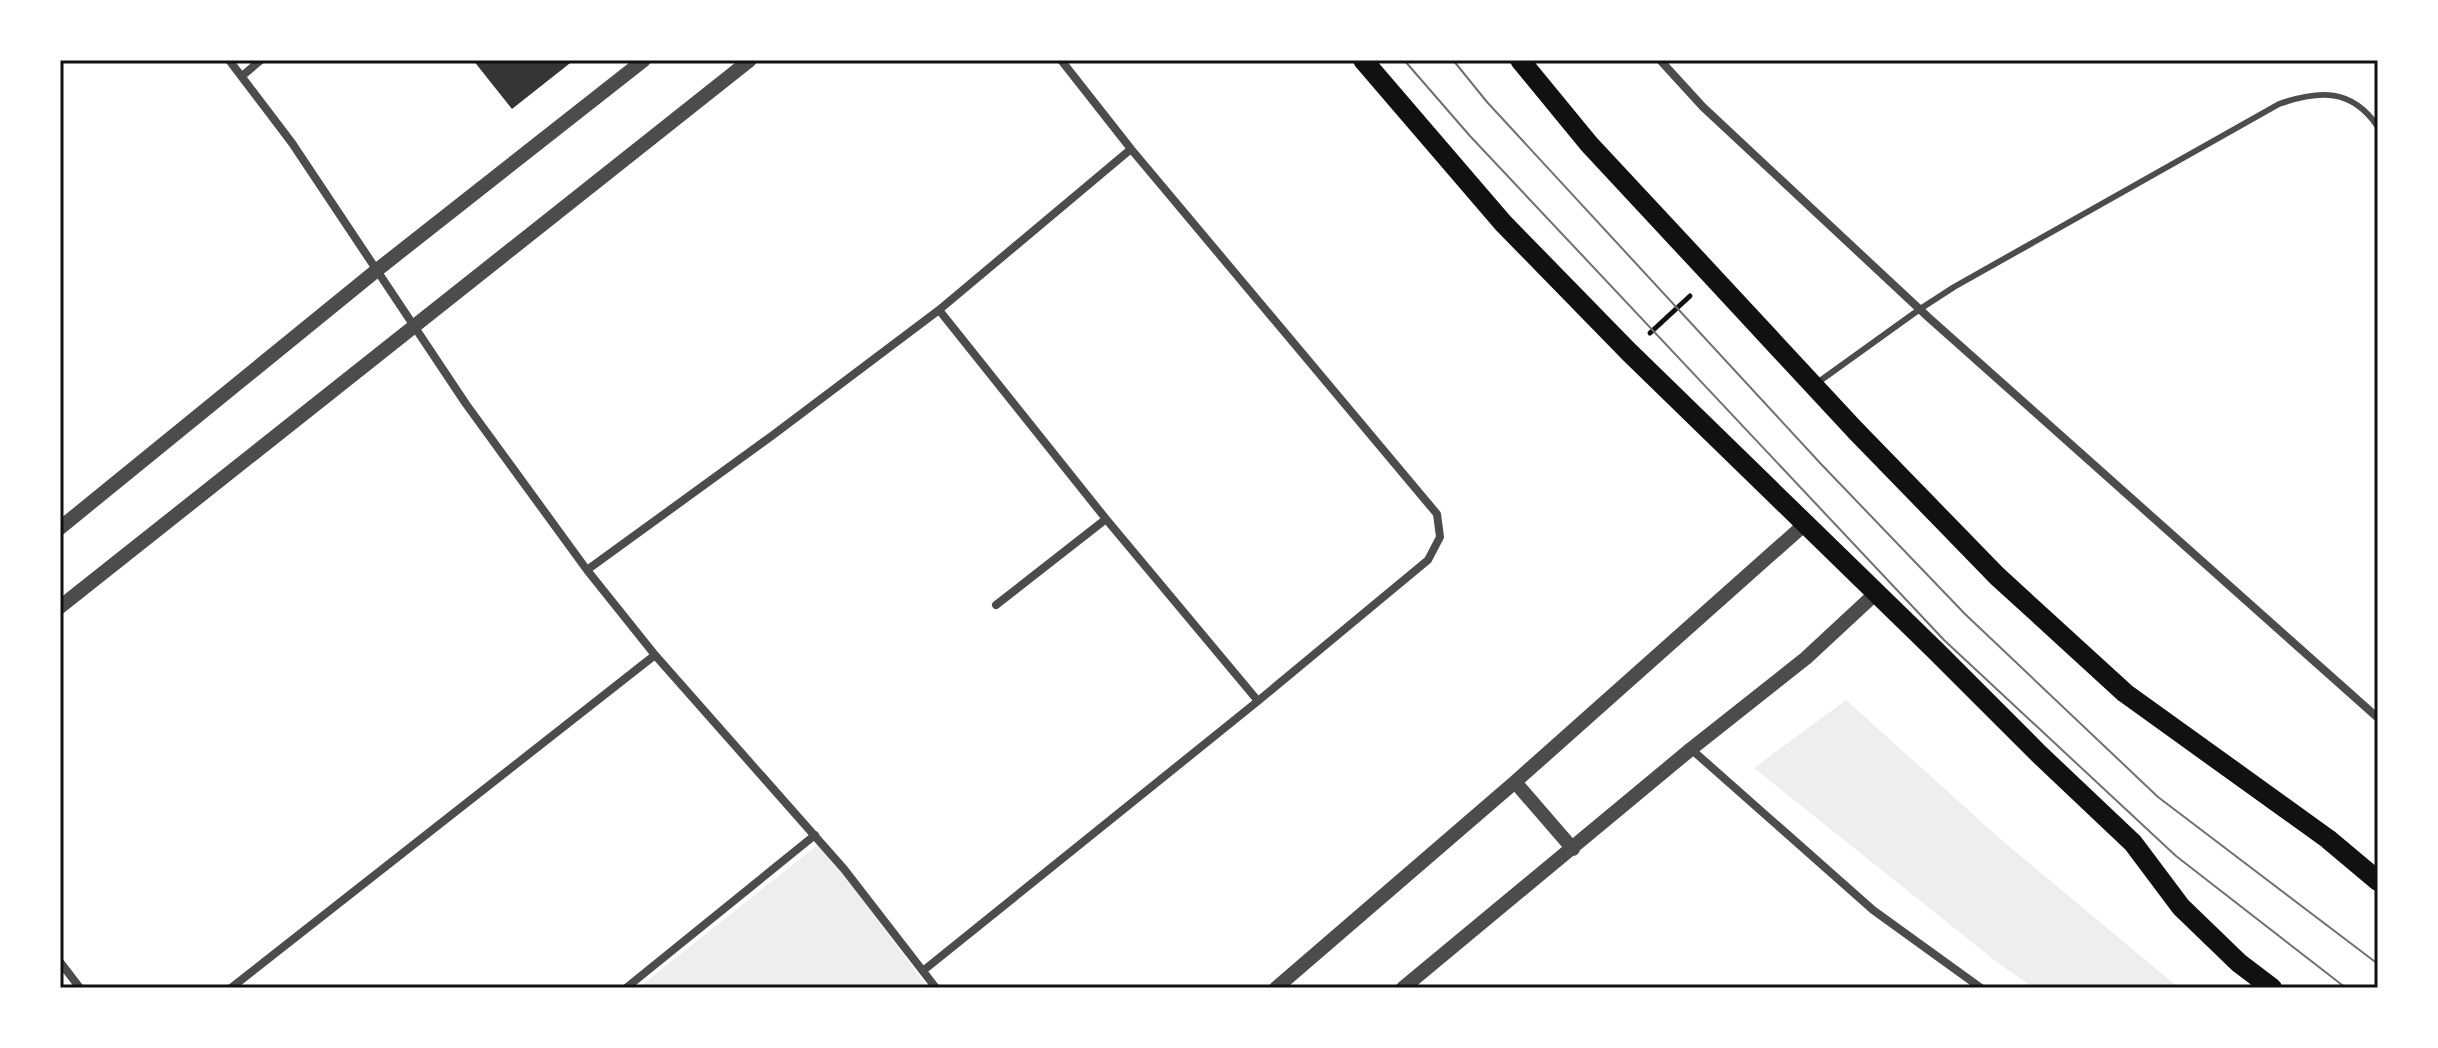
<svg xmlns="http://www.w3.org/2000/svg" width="2438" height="1048" font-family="'Noto Serif',serif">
	<rect width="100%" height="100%" fill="#fff"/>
	<path fill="#eee" d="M1846 700 2005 843 2179 988H2034L1998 963 1754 768Z
		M820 843 928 988H638Z"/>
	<path fill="#353535" d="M473 60H574L512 109Z"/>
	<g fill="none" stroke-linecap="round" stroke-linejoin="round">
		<path stroke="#111" stroke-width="5" d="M1650 333 1690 296"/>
		<path stroke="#4c4c4c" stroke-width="6" d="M1817 383 1920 309 1954 287 2279 104C2319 90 2352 88 2378 127"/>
		<path stroke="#4c4c4c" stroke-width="8" d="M229 60 292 143 466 404 587 570 655 655 844 869 936 988
			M1660 60 1703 107 1928 317 2378 718
			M242 76 261 60
			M939 310 1106 519 1258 701
			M587 570 773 435 939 310 1131 149
			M996 605 1106 519
			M1691 749 1873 910 1981 988
			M60 962 80 988
			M924 970 1258 701 1428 560 1440 537 1437 514 1131 149 1061 60
			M231 988 655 655
			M626 988 815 835"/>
		<path stroke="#4c4c4c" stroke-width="14" d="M60 528 377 270 644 60
			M60 607 750 60
			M1515 782 1573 849
			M1276 988 1515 782 1805 524
			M1403 988 1691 749 1806 658 1876 593"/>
		<path stroke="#111" stroke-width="20" d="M1363 60 1503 223 1629 352 1935 650 2039 754 2133 843 2181 907 2239 963 2272 988
			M1520 60 1589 144 1712 276 1855 430 1997 576 2125 693 2328 839 2378 881"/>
		<path stroke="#707070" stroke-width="2" d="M1404 60 1470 136 1944 640 2176 856 2346 988
			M1453 60 1487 102 1821 464 1965 614 2158 797 2378 964"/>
	</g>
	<rect width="2438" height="1048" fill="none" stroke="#ffffff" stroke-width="124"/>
	<rect x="62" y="62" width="2314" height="924" fill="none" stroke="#111" stroke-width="3"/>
</svg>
